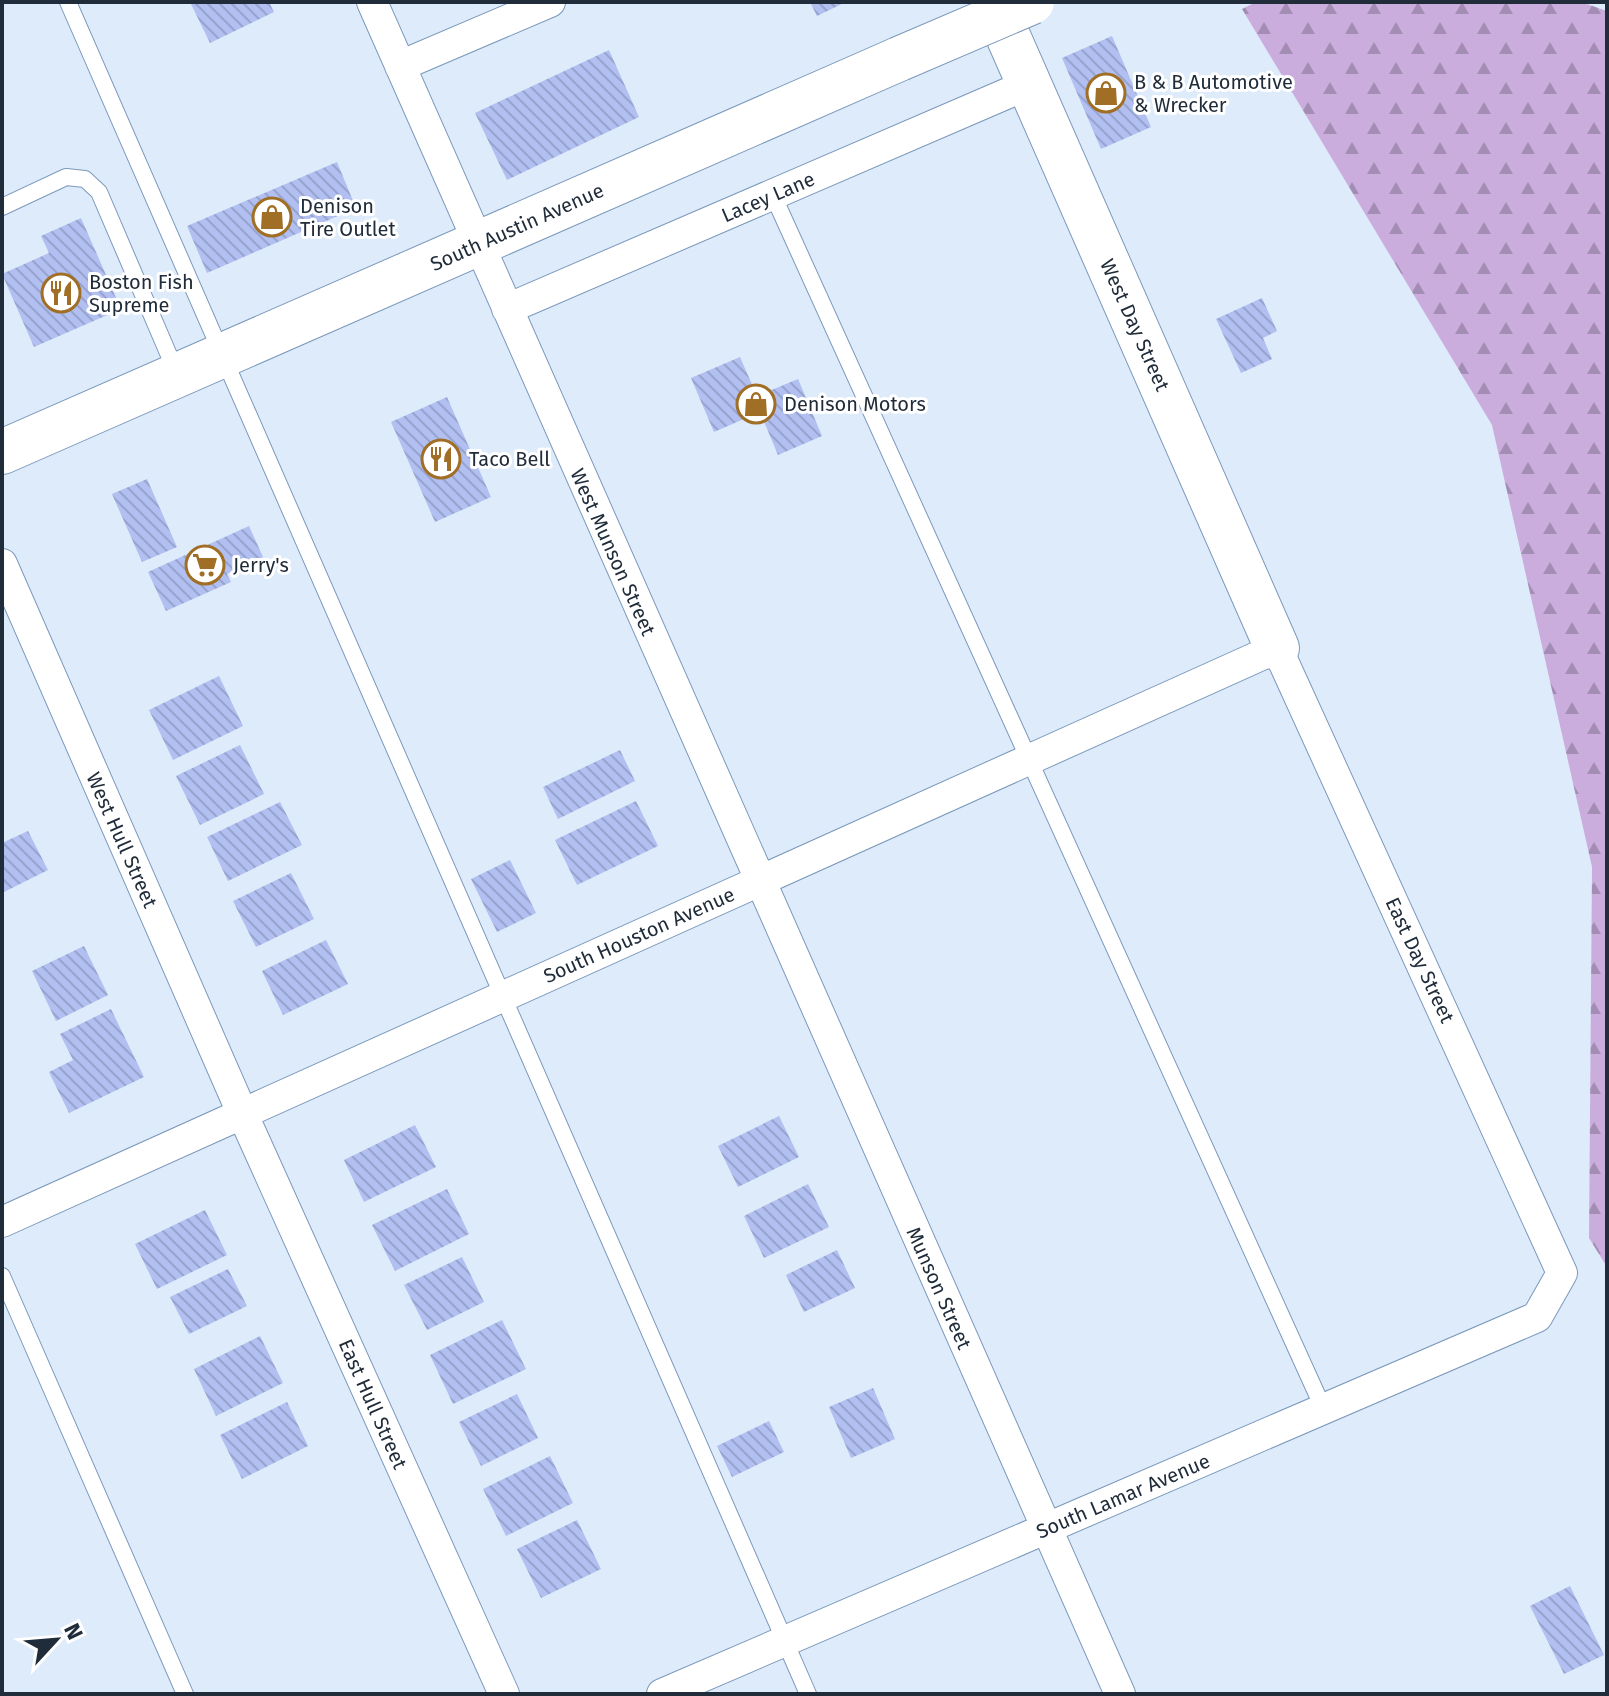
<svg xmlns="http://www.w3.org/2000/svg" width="1609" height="1696" font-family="'Fira Sans',sans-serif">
	<defs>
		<pattern id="forest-firs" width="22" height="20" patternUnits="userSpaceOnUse" patternTransform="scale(2)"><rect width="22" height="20" fill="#cbaddd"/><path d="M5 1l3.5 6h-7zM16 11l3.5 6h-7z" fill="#a48db4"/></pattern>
		<pattern id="building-back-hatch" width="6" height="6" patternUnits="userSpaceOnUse" patternTransform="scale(2)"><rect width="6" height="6" fill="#b1bff1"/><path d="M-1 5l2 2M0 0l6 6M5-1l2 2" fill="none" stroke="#98a4cf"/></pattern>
	</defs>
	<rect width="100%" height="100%" fill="#deebfb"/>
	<path fill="url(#forest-firs)" d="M1256 2H1581L1607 11V1267L1589 1238 1592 867 1492 425 1242 9Z"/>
	<path fill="url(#building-back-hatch)" d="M190 2H269L274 12 210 43Z
		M810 2H846L817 16Z
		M1112 36 1151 127 1101 149 1062 58Z
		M609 50 639 117 507 180 475 113Z
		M337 162 356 208 207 273 187 226Z
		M81 218 121 309 34 347 2 274 49 253 41 236Z
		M1262 298 1277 331 1263 338 1272 359 1241 373 1216 319Z
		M740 357 757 396 798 379 822 436 778 455 760 412 714 432 691 378Z
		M447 397 491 497 435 522 391 422Z
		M147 479 177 547 142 562 112 494Z
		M249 526 263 557 227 574 231 582 166 611 148 572Z
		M219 676 243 726 173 760 149 710Z
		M240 745 264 794 200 825 176 776Z
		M620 750 635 781 558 819 543 787Z
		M636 801 658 846 577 885 555 840Z
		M280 802 302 845 228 881 207 837Z
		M28 831 48 870 2 893V843Z
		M510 860 536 913 497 932 471 879Z
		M291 873 314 919 256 947 233 901Z
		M326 940 348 984 283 1015 262 971Z
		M84 946 108 995 56 1021 32 971Z
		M111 1009 144 1077 69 1113 49 1072 73 1060 60 1034Z
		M779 1116 799 1157 738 1187 718 1146Z
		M415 1125 436 1167 364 1202 344 1160Z
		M808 1184 829 1227 764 1258 744 1216Z
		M447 1189 469 1234 395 1271 372 1225Z
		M205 1210 227 1255 157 1289 135 1244Z
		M837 1250 855 1288 804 1312 786 1275Z
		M462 1257 484 1302 427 1330 404 1285Z
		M228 1269 247 1306 189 1334 170 1297Z
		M502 1320 526 1369 453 1404 430 1355Z
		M260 1336 283 1383 216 1416 194 1369Z
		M873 1388 895 1439 851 1458 829 1407Z
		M517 1394 538 1438 481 1466 459 1422Z
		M287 1402 308 1446 242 1479 220 1435Z
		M769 1421 784 1452 732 1477 717 1446Z
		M550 1456 573 1503 506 1536 483 1489Z
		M577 1520 601 1569 541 1598 517 1549Z
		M1570 1586 1604 1655 1564 1674 1530 1606Z"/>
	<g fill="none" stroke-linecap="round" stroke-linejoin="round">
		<defs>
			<path id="lane" d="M68 2 808 1694
				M773 195 1324 1410
				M2 207 66 177 85 179 99 192 177 374
				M2 1276 185 1694"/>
			<path id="street" d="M372 2 1120 1694
				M400 66 550 2
				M507 309 1029 84
				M2 564 243 1115 504 1694
				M2 1222 1277 648 1562 1273 1537 1317 662 1694"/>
			<path id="secondary" d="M993 2 1277 648"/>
			<path id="highway" d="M2 452 899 59"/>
		</defs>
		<use href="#lane" stroke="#7b99bc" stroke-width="18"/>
		<use href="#street" stroke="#7b99bc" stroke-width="32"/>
		<use href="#secondary" stroke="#7b99bc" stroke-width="46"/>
		<use href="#highway" stroke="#7b99bc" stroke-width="46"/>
		<use href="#lane" stroke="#fff" stroke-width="16"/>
		<use href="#street" stroke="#fff" stroke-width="30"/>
		<use href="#secondary" stroke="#fff" stroke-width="44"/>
		<use href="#highway" stroke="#fff" stroke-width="44"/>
		<defs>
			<path id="highway-bridge" d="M899 59 1032 2"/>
		</defs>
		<use href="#highway-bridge" stroke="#7b99bc" stroke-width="46" stroke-linecap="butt"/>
		<use href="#highway-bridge" stroke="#fff" stroke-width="44"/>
	</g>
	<defs>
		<symbol id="shop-ring" viewBox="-11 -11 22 22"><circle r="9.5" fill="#fff" stroke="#a06e24" stroke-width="1.5"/><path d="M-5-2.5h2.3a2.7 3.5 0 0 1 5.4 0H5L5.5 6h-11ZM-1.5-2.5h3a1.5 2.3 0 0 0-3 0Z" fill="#a06e24"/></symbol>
		<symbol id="restaurant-ring" viewBox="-11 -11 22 22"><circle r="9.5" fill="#fff" stroke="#a06e24" stroke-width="1.5"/><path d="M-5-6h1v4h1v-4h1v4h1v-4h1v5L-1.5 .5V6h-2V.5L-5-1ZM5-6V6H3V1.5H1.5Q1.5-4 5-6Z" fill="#a06e24"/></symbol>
		<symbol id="supermarket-ring" viewBox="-11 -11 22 22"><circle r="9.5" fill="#fff" stroke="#a06e24" stroke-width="1.5"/><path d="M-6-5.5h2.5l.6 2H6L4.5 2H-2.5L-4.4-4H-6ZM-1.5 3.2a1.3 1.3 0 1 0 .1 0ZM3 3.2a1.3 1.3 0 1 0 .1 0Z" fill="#a06e24"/></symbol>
	</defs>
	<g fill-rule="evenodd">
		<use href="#shop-ring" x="1084" y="71" width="44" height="44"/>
		<use href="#shop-ring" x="250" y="195" width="44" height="44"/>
		<use href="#restaurant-ring" x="39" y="271" width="44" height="44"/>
		<use href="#shop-ring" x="734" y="382" width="44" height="44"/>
		<use href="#restaurant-ring" x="419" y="437" width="44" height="44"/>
		<use href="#supermarket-ring" x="183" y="543" width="44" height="44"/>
	</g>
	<g text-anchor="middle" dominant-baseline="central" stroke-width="6" stroke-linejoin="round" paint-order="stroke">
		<g font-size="20" fill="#202c3a" stroke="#fff" text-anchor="start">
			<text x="1134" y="82">B &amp; B Automotive<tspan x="1134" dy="23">&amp; Wrecker</tspan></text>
			<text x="300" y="206">Denison<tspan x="300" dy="23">Tire Outlet</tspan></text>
			<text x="89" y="282">Boston Fish<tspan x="89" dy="23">Supreme</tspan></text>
			<text x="784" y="404">Denison Motors</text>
			<text x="469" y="459">Taco Bell</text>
			<text x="233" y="565">Jerry's</text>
		</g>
		<g font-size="20" fill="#202c3a" stroke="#fff">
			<text transform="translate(768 197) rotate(-23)">Lacey Lane</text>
			<text transform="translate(517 227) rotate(-24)">South Austin Avenue</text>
			<text transform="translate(1135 325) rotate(66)">West Day Street</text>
			<text transform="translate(613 552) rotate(66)">West Munson Street</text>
			<text transform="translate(122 840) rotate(66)">West Hull Street</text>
			<text transform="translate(639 935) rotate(-24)">South Houston Avenue</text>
			<text transform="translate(1420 960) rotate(65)">East Day Street</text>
			<text transform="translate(939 1288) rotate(66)">Munson Street</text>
			<text transform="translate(373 1404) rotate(66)">East Hull Street</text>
			<text transform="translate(1123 1496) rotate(-23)">South Lamar Avenue</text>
		</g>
	</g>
	<rect width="1609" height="1696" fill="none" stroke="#202c3a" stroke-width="8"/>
	<g transform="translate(56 1640) rotate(64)" stroke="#ffffff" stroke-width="6" paint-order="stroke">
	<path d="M0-6L14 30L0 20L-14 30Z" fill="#202c3a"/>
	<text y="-12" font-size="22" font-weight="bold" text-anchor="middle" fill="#202c3a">N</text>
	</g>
</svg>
